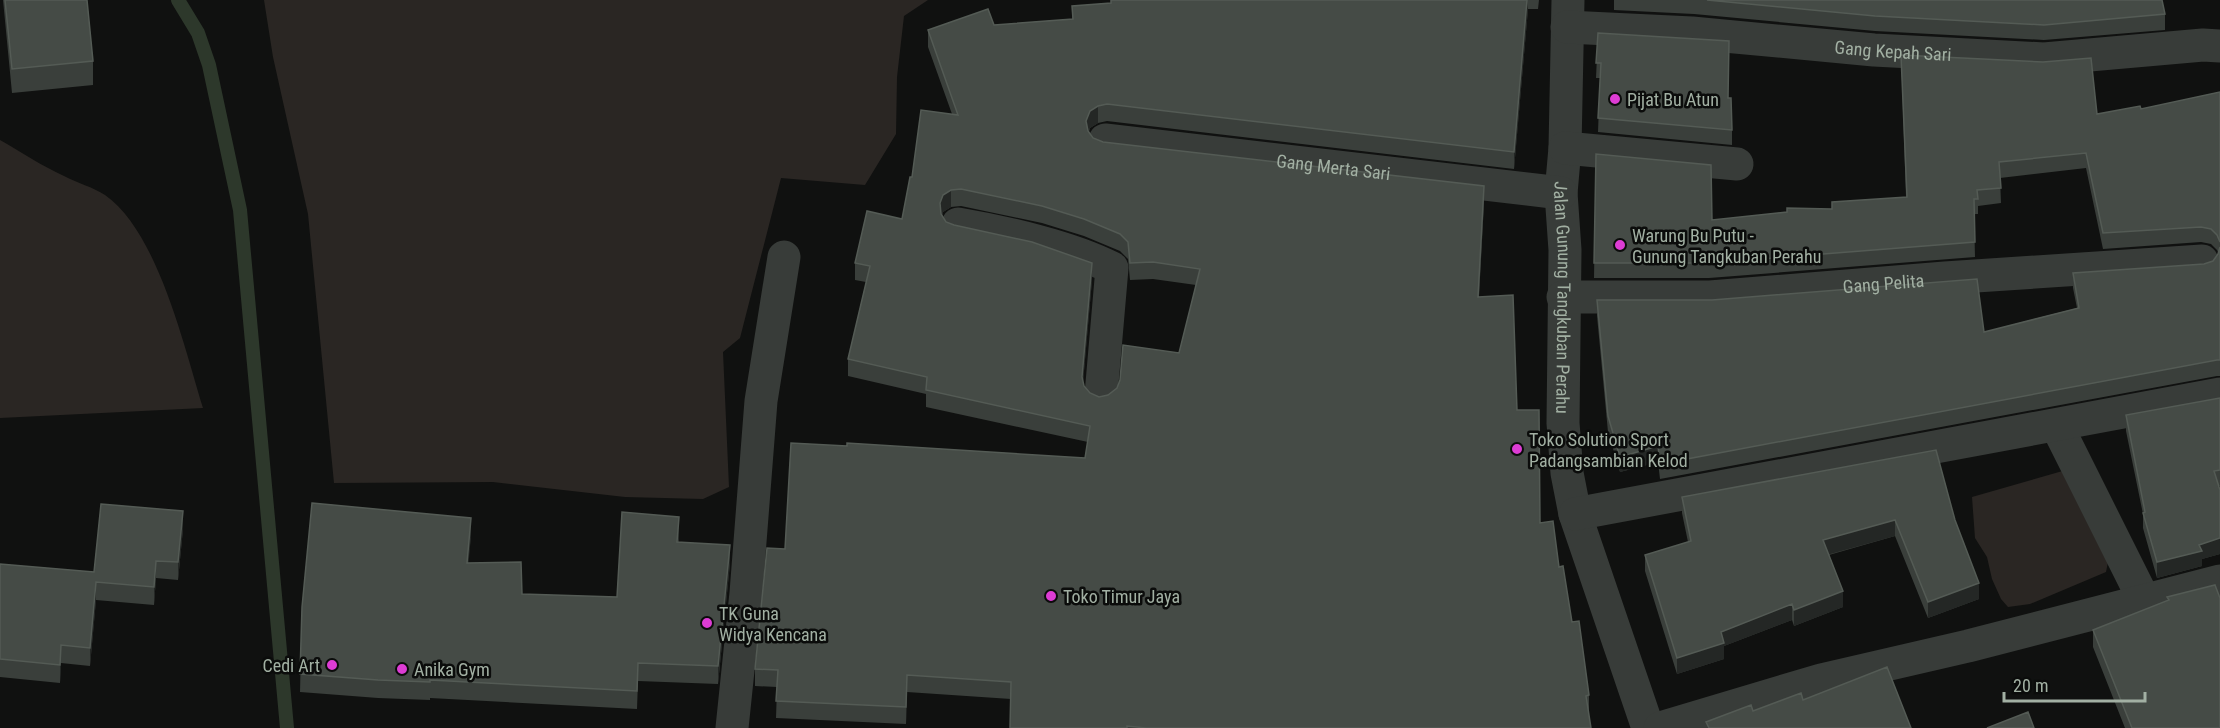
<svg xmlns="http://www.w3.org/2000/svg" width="2220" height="728" font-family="'Roboto Condensed',sans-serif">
	<rect width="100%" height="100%" fill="#101110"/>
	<path fill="#2a2623" d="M264 0H928L904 16 897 77 896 134 865 185 781 178 740 338 723 352 729 487 703 499 625 497 493 482 334 483 308 214 273 57Z
		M0 140C21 152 42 166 64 176 77 183 93 187 105 195 158 232 184 347 203 408L0 418Z
		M2066 470 2108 562 2106 572 2030 604 2008 607 2001 599 1992 579 1987 557 1975 538 1972 497Z"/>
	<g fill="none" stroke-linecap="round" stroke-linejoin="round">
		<path stroke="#2d382b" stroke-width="14" d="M178 0 198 33 209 65 240 210 287 728"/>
		<g stroke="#383c39" stroke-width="33">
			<path id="s1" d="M1568 0 1565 148 1561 193 1565 250 1563 423 1567 473 1575 514 1648 728"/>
			<path id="s2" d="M1567 27 1692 33 1874 50 2044 59 2203 45 2220 46"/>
			<path id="s3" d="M1105 140 1561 193"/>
			<path d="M1565 148 1737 164"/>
			<path d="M958 224C1005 232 1071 247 1112 268L1101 395"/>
			<path id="s4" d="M1563 297H1710L1945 278 2202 261"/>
			<path d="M2057 426 2144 600"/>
			<path d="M1575 514 2220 394"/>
			<path d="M732 728 746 593 761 401 784 257"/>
			<path d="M1660 728 1821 680 1968 646 2220 581"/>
		</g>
	</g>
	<path fill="#3a3f3b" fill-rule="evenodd" d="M3 0H87L93 61V85L12 93Z
		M1111 0H1539L1538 9H1528L1514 169 1107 121 1098 123 1090 128 1089 132 1093 138 1103 142 1484 203 1479 297 1517 410 1540 523 1559 567 1589 695V712H1588L1591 728H1010L1011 699 907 692 906 724 776 718 777 687 755 686V669L785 549 1085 458 1088 442 926 407V394L848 376V359L866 282 855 280V263L902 219 912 177 952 114 928 47V30L1072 19V6L1111 3ZM961 206 1042 223 1084 236 1120 251 1128 259 1130 280 1153 279 1196 285 1179 353 1108 395 1099 397 1090 393 1084 386 1083 382 1092 280 946 222 942 216 943 212 951 207Z
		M1614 0H2162L2165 14V30L2044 40 1875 31 1694 14 1614 10Z
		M1598 33 1728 98 1732 130V145L1598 132 1600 78H1596Z
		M1901 55 2097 114 2141 109 2220 92V376H2217L1660 479 1658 462 1620 472 1608 432 1597 316V300L1984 332 2077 308 2073 288V273L2204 264 2213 261 2219 254 2217 250 2211 244 2201 242 2103 249 2086 168 2000 178 2001 203 1978 206V214H1974L1975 257 1709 278H1594L1596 154 1712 220 1832 209 1906 197Z
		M2220 398V486H2219L2220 490V554L2202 559V566L2157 578 2143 528V514L2126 431V415Z
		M1682 497 1955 520 1979 599 1928 618 1895 536 1829 555 1843 607 1794 626 1792 620 1724 646V659L1677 674 1645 571V555L1688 542 1682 513Z
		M183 529 178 580 156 578 154 605 96 600 90 666 61 663 60 683 0 677V564L94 572Z
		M679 534V542L730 563 718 684 638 681 637 709 430 698V700L378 698 300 692 302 607 471 536 468 563 522 594 617 597Z
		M2167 597 2220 728H2125L2093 647V630L2167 601Z"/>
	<path fill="#242725" d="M1527 0 1528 9 1514 169V152Z
		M1098 106V123L1090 128 1086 138V121L1090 111Z
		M1484 186V203L1478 314V297Z
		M951 190V207L943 212 940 220V203L943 195Z
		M1092 263V280L1082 394V377Z
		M1658 446V462L1620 472V457Z
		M183 511V529L178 580V562Z
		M679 517V534L677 560V542Z
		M471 518V536L467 581V563Z
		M1895 520V536L1823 556V540Z
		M2220 538V554L2202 559V566L2157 578V562L2199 545Z
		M730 545V563L718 684V666Z
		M156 561V578L154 605V587Z
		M96 582V600L90 666V648Z
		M1979 583V599L1928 618V602Z
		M1843 591V607L1794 626V610Z
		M1792 604V620L1724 646V659L1677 674V658L1721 632Z
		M61 645V663L60 683V665Z
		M907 675V692L906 724V707Z"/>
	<path fill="#454b46" stroke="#545b55" stroke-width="1.5" fill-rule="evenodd" d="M5 0H87L93 61 12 69Z
		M1111 0H1527L1514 152 1107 104 1098 106 1090 111 1086 121 1088 131 1093 138 1103 142 1484 186 1478 297 1513 295 1517 410H1539L1540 523 1553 521 1559 567 1563 566 1572 622 1579 621 1589 695 1586 696 1591 728H1146L1127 726V728H1010L1011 682 907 675 906 707 776 701 778 670 755 669 767 548 785 549 791 443 847 446V443L1085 458 1090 426 926 390 927 377 848 359 870 266 855 263 867 211 902 219 910 177H912L921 110 958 115 928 30 988 9 994 25 1073 19 1072 6 1111 3ZM961 189 1042 206 1084 219 1120 234 1128 242 1130 263 1153 262 1200 269 1179 353 1123 345 1120 380 1117 388 1108 395 1099 397 1090 393 1084 386 1082 377 1092 263 1032 242 954 225 946 222 941 214 940 203 943 195 951 190Z
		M1707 0H2162L2165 14 2044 25 1875 16Z
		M1598 33 1729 41 1728 98H1731L1732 130 1598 118 1601 63H1596Z
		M1901 55 2043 62 2091 58 2097 114 2140 106 2141 109 2220 92V242L2217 235 2211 229 2201 227 2103 233 2086 153 1999 162 2001 188 1977 190 1978 199H1974L1975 242 1709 263H1594L1596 154 1711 165 1712 220 1787 212V208L1832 209V202L1907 197Z
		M2220 247V360H2217L1660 464 1658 446 1620 457 1608 416 1597 300H1712L1977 279 1984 332 2079 308 2073 273 2204 264 2213 261 2218 254Z
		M2220 398V470L2214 471 2220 490V538L2199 545 2202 551 2157 562 2143 513 2145 512 2126 415Z
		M1936 450 1955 520 1979 583 1928 602 1895 520 1823 540 1843 591 1794 610 1792 604 1721 632 1724 643 1677 658 1645 555 1691 541 1682 497Z
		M312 503 471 518 467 563 521 562 522 594 617 597 622 512 679 517 677 542 730 545 718 666 638 663 637 691 430 680V682L378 680 300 674 302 607Z
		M101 504 183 511 178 562 156 561 154 587 96 582 90 648 61 645 60 665 0 659V564L94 572Z
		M2215 585 2220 598V728H2132L2093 630 2169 600 2167 597Z
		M1887 667 1911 728H1709L1706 722 1751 705 1753 711 1801 693 1803 700Z
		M2028 712 2034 728H1987Z"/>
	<g fill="#dd3cd4" stroke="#0b0c0b" stroke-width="2">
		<circle cx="1615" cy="99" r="6"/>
		<circle cx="1620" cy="245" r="6"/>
		<circle cx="1517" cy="449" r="6"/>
		<circle cx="1051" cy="596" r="6"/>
		<circle cx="707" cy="623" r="6"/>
		<circle cx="332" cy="665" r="6"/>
		<circle cx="402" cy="669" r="6"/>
	</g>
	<g text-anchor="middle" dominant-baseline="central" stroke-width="5" stroke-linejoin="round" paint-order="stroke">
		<g font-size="18" fill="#a2b0a3" stroke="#0b0c0b">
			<text stroke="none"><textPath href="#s2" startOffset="327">Gang Kepah Sari</textPath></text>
			<text stroke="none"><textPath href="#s3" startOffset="230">Gang Merta Sari</textPath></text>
			<text stroke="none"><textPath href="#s4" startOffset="321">Gang Pelita</textPath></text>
			<text stroke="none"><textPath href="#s1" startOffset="298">Jalan Gunung Tangkuban Perahu</textPath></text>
		</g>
		<g font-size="18" fill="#a2b0a3" stroke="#0b0c0b" text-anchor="start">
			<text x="1627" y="99">Pijat Bu Atun</text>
			<text x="1632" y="235">Warung Bu Putu -<tspan x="1632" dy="21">Gunung Tangkuban Perahu</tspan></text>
			<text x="1529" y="439">Toko Solution Sport<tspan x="1529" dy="21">Padangsambian Kelod</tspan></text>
			<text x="1063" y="596">Toko Timur Jaya</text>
			<text x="719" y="613">TK Guna<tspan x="719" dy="21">Widya Kencana</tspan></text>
			<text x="320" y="665" text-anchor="end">Cedi Art</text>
			<text x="414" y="669">Anika Gym</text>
		</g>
	</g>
	<path d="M2004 692v9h141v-9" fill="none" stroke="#a2b0a3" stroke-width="3"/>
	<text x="2013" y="692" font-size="18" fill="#a2b0a3" stroke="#0b0c0b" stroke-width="4.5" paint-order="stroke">20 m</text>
</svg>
